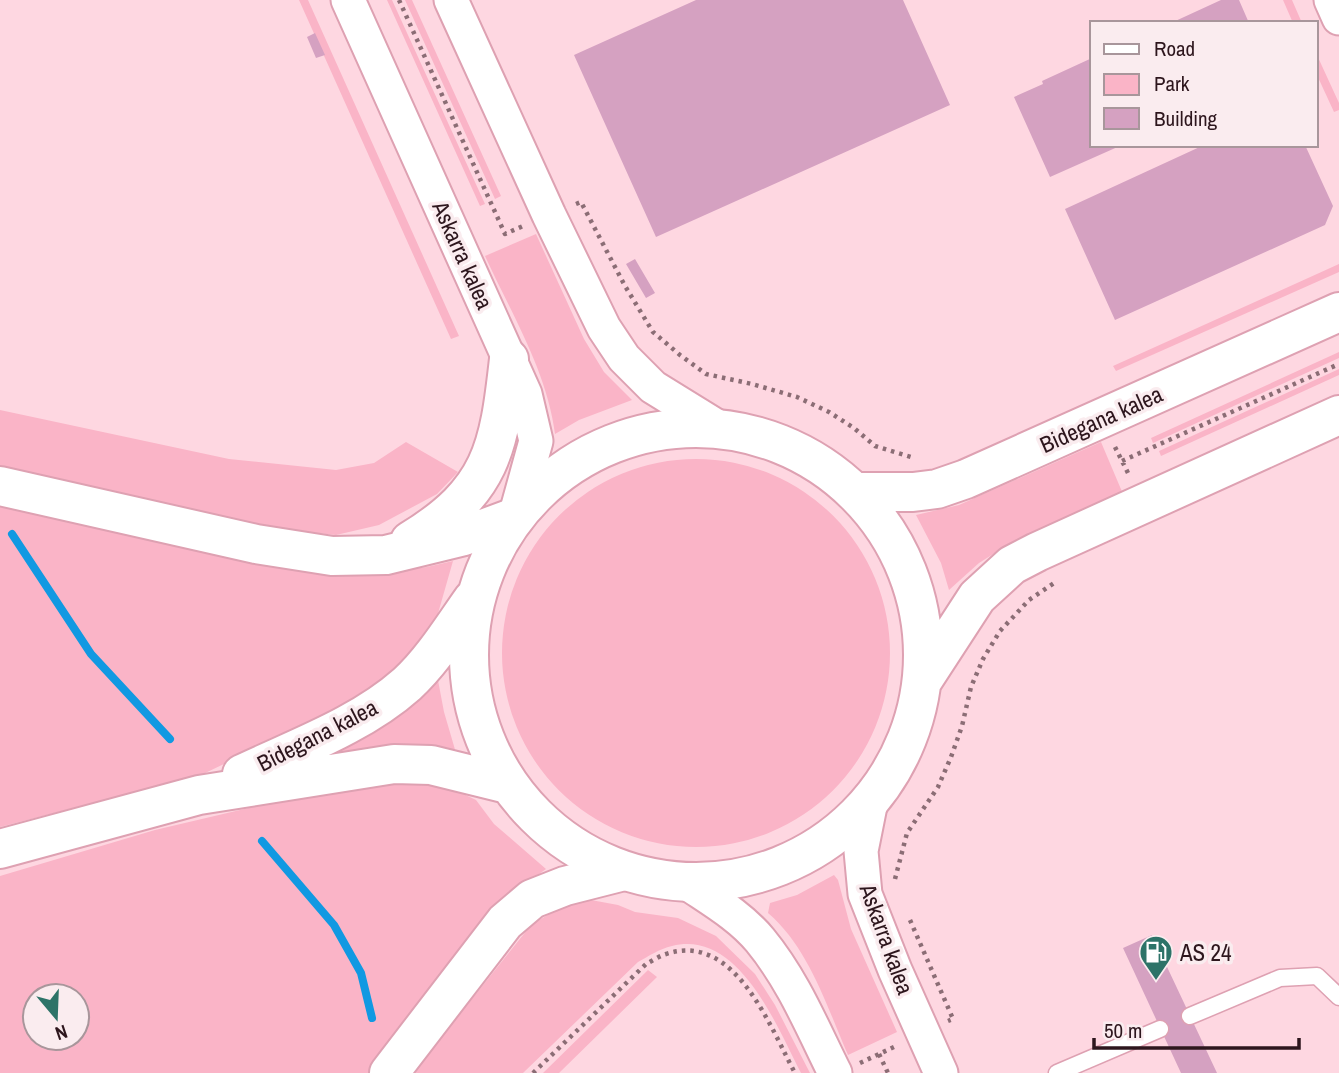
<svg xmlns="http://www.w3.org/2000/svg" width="1339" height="1073" font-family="'Archivo Narrow',sans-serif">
	<rect width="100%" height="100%" fill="#fed7e1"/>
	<path fill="#fab4c7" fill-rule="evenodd" d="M299 0H308L459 336 451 339Z
		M387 0H392L485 204 480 206Z
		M405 0H412L501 196 495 199Z
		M1283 0H1292L1302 23H1293Z
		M1316 53 1339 103V110L1334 112 1316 73Z
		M536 234 584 339 604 372 632 400 579 420 555 434C547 371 511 313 485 256Z
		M1339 264V272L1116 371 1113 366Z
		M1339 352V358L1153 443 1151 438Z
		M1339 369V375L1161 456 1159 451Z
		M0 410 229 459 336 470 374 463 406 442 458 472 437 494 379 525 336 535 268 528 0 470Z
		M1101 442 1123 494 998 551 979 563 949 590 941 563 916 515 959 505Z
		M502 653a194 194 0 1 1 388 0a194 194 0 1 1-388 0Z
		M0 504 384 573 427 567 453 561 437 617 406 661 377 688 299 728 201 775 0 827Z
		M437 675 444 712 456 753 319 762Z
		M408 779 445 785 476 800 494 824 546 869 517 890 372 1073H0V876L155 830 326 790ZM35 996H77V1038H35Z
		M834 875 838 880 851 929 897 1032 848 1055C827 1007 809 948 768 913L770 903 797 895Z
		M591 900 618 905 635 912 678 918 716 936 755 974 775 1005 810 1073H801C777 1027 739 929 672 946 659 949 649 956 638 962L523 1073H413L531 925 561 907Z
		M648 970 657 977 559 1073H543Z"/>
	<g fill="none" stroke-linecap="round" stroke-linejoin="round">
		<path stroke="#1199e2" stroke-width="8" d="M12 534 91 654 170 739
			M262 841 334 925 361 973 372 1018"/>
	</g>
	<path fill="#d5a1c1" d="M696 0H903L950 105 656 237 574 55Z
		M1221 0H1239L1249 23H1171Z
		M315 33 325 55 316 58 307 37Z
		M1092 58V145H1122L1050 177 1014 97 1043 84 1042 81Z
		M1204 145H1305L1333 206 1325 225 1115 320 1065 209Z
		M635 259 655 293 646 298 626 264Z
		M1152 935 1217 1073H1181L1123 948Z"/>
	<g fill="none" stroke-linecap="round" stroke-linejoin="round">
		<defs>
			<path id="lane" d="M1190 1016 1280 978 1317 976 1339 997
				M1057 1073 1160 1029"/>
			<path id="street" d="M348 0 525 394 536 441 515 517
				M451 0 549 215 604 328 624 358 653 387 721 429
				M1331 0 1339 18
				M871 801 861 851 865 894 895 970 941 1073
				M687 883C712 900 740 916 760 940 793 980 812 1027 835 1073"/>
			<path id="secondary" d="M469 655a227 227 0 1 1 454 0a227 227 0 1 1-454 0Z
				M856 492H913L937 489 966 479 1339 312
				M923 680 977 597 1012 565 1037 552 1339 415
				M242 774C297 748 361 725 407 684 433 660 453 627 473 599
				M0 849 199 795 394 764 431 765 508 784"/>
			<path id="highway" d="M0 486 256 544 332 556 386 555 464 536 515 517
				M410 541C492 491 499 449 509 359
				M389 1073 505 922 532 899 565 886 624 871"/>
		</defs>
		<use href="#lane" stroke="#dea1b2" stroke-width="19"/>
		<use href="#street" stroke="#dea1b2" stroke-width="37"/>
		<use href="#secondary" stroke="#dea1b2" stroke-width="42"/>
		<use href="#highway" stroke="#dea1b2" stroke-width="42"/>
		<path stroke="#8b6d75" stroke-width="4.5" stroke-dasharray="3.5 5" stroke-linecap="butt" d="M399 0 505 234 523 226
			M576 204 581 202 625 286 653 332 680 355 706 374 752 384 797 397 829 412 854 428 875 446 911 457
			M1115 447 1130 477
			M1122 461 1339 364
			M895 879 907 833 938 787 951 757 962 726 971 687 983 659 1000 631 1029 600 1057 581
			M910 920 953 1019 948 1021
			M879 1054 888 1073
			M860 1063 896 1046
			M533 1073 646 964C652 961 659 956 666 954 735 931 770 1027 795 1073"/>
		<use href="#lane" stroke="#fff" stroke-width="16"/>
		<use href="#street" stroke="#fff" stroke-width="33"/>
		<use href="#secondary" stroke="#fff" stroke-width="38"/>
		<use href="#highway" stroke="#fff" stroke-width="38"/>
	</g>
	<defs>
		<symbol id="fuel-pin" viewBox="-11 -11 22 30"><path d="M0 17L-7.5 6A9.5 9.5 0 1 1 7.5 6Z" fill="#2d7368" stroke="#faecef"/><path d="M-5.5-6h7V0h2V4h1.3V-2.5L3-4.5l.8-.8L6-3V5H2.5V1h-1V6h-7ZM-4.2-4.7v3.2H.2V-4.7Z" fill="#fff"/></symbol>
	</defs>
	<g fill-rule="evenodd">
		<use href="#fuel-pin" x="1137" y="933" width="38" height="52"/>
	</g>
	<g text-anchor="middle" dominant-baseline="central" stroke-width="7" stroke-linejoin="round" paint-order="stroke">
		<g font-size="23" fill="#2d161d" stroke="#faecef">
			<text transform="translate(463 255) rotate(66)">Askarra kalea</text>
			<text transform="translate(1101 419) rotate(-24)">Bidegana kalea</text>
			<text transform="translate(317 735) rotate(-27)">Bidegana kalea</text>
			<text transform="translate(887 939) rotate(70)">Askarra kalea</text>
		</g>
		<g font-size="23" fill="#2d161d" stroke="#faecef" text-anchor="start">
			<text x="1180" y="952">AS 24</text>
		</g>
	</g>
	<rect x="1090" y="21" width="228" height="126" fill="#faecef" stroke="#a8969b" stroke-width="2"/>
	<rect x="1104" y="44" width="35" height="10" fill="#ffffff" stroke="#a8969b" stroke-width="2"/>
	<text x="1154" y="56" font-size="21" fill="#2d161d">Road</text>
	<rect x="1104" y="74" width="35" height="21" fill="#fab4c7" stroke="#a8969b" stroke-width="2"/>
	<text x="1154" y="91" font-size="21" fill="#2d161d">Park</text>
	<rect x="1104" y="108" width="35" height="21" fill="#d5a1c1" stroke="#a8969b" stroke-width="2"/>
	<text x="1154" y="126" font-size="21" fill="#2d161d">Building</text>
	<g transform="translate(56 1017) rotate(161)"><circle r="33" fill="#faecef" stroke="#a8969b" stroke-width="2"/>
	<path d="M0-5L12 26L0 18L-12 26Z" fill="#2d7368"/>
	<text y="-10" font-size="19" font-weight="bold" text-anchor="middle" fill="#2d161d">N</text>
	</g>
	<path d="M1094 1038v10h205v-10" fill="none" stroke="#2d161d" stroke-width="3.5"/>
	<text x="1104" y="1038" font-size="21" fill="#2d161d" stroke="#faecef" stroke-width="5" paint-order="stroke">50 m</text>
</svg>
